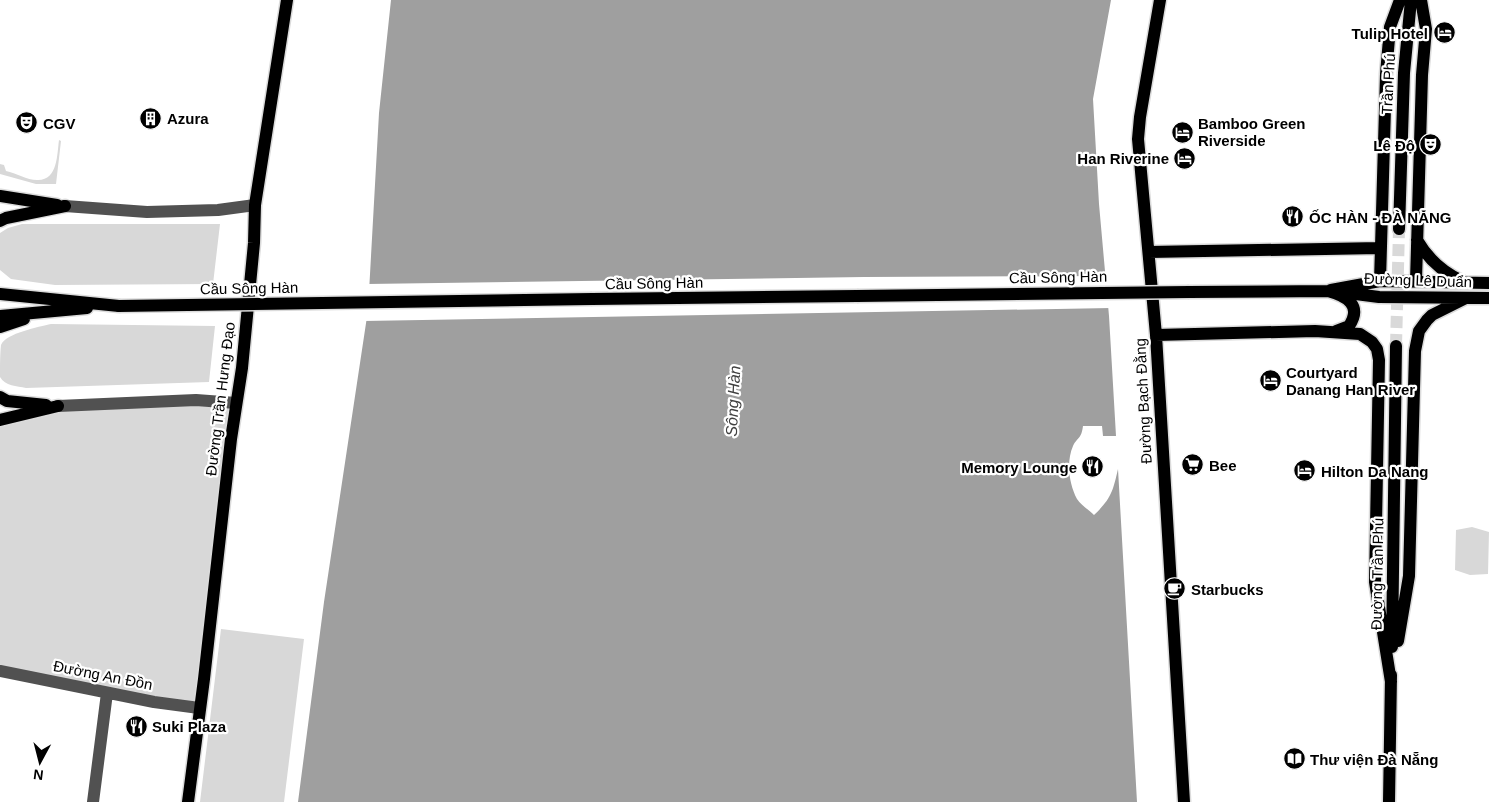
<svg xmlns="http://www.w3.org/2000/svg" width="1489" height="802" font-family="Arial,sans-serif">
	<rect width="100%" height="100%" fill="#fff"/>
	<path fill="#d8d8d8" d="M59 140 61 141 56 184H36L0 174V164L4 165 6 171C16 173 27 180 37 180 58 181 57 154 59 140Z
		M22 224H220L213 284 55 285 11 279 0 270V233L8 228Z
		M51 324 215 326 209 382 26 388C17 386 5 386 0 377 0 368 0 354 1 345 6 333 39 327 51 324Z
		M236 403 199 708 0 671V422L58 406Z
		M1472 527 1489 532 1488 574 1470 575 1455 570 1456 530Z
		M221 629 304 639 284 802H200Z"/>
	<path fill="#9f9f9f" d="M391 0H1111L1093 99 1099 204 1109 316 1116 436H1103L1102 426H1083C1081 440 1078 436 1073 446 1066 462 1069 484 1077 499 1081 505 1089 510 1094 515 1111 499 1113 491 1118 469L1137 802H298L324 602 368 310 379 113Z"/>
	<path fill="#fff" d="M1108 276 1111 308 364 321 367 284 864 277Z"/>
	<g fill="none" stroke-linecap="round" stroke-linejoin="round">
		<path stroke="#d9d9d9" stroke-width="12" stroke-dasharray="12 6" stroke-linecap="butt" d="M1396 346 1399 229"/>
		<defs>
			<path id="major" d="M1160 0 1140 117 1138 139 1156 335 1184 802
				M0 196 57 205
				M0 221 6 218 65 206
				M1399 229 1404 73 1411 0
				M1417 240C1428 259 1442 272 1462 281
				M1149 252 1380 248
				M1380 281 1386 74 1390 27 1400 0
				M1416 281 1422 75 1426 29 1421 0
				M1331 290 1380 281 1489 283
				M1189 292 1328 291C1346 296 1363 305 1349 326L1336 331
				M1340 292 1379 297 1489 298
				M0 294 119 306
				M592 299 857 296
				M0 316 87 308
				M0 327 24 319
				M1156 335 1315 331 1360 334 1372 342 1377 349 1379 360 1375 582 1391 682
				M0 397 7 401 46 405
				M0 420 58 406
				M1398 641 1409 576 1415 351 1419 331 1427 320 1432 315 1466 298
				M1392 647 1396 346
				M188 802 204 679 231 439 242 368 254 243 255 205 287 0
				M1389 802 1391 675"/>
		</defs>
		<use href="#major" stroke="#dbdbdb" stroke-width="15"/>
		<path stroke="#515151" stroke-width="12" d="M65 206 147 212 218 210 255 205
			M58 406 196 400 236 403
			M0 671 154 702 199 708
			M93 802 107 693"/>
		<use href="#major" stroke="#000" stroke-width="12"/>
		<defs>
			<path id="major-bridge" d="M857 296 1189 292
				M119 306 592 299"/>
		</defs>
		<use href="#major-bridge" stroke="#dbdbdb" stroke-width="15" stroke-linecap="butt"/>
		<use href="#major-bridge" stroke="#000" stroke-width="12"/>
	</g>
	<defs>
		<symbol id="hotel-disc" viewBox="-11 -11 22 22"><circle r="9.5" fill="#000" stroke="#fff"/><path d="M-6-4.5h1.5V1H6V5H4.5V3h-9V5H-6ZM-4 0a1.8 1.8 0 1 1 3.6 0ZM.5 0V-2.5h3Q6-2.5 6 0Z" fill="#fff"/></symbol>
		<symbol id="building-disc" viewBox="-11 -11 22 22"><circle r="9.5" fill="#000" stroke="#fff"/><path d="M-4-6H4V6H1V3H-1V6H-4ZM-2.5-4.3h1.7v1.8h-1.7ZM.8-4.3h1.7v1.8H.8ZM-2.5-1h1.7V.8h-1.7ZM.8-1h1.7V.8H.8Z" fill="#fff"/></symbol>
		<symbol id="theatre-disc" viewBox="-11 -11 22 22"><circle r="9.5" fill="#000" stroke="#fff"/><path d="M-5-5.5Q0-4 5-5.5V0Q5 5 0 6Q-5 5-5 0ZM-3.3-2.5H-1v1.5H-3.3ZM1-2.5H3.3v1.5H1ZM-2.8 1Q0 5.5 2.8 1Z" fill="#fff"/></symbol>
		<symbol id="restaurant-disc" viewBox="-11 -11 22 22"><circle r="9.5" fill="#000" stroke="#fff"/><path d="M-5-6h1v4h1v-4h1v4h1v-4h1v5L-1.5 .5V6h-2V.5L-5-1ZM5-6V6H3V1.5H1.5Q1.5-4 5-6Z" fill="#fff"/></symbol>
		<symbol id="supermarket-disc" viewBox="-11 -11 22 22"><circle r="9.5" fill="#000" stroke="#fff"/><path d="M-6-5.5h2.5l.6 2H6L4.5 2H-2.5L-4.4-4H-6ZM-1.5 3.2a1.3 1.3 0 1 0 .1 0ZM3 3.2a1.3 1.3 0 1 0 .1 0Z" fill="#fff"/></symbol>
		<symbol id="cafe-disc" viewBox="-11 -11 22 22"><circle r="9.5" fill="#000" stroke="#fff"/><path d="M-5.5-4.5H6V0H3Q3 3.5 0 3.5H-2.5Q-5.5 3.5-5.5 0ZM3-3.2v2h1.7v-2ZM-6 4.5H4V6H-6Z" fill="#fff"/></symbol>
		<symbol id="library-disc" viewBox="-11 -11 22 22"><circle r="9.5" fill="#000" stroke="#fff"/><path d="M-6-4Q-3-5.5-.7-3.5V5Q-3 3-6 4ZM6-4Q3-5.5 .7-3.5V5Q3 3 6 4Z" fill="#fff"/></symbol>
	</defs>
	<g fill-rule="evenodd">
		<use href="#hotel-disc" x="1432" y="20" width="25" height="25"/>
		<use href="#building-disc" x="138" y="106" width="25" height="25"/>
		<use href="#theatre-disc" x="14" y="110" width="25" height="25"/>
		<use href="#hotel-disc" x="1170" y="120" width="25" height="25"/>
		<use href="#theatre-disc" x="1418" y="132" width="25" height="25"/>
		<use href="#hotel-disc" x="1172" y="146" width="25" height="25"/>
		<use href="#restaurant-disc" x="1280" y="204" width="25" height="25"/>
		<use href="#hotel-disc" x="1258" y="368" width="25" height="25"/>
		<use href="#supermarket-disc" x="1180" y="452" width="25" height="25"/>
		<use href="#restaurant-disc" x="1080" y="454" width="25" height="25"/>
		<use href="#hotel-disc" x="1292" y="458" width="25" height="25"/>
		<use href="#cafe-disc" x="1162" y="576" width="25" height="25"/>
		<use href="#restaurant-disc" x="124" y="714" width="25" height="25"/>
		<use href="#library-disc" x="1282" y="746" width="25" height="25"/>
	</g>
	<g text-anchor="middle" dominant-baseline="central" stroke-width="4.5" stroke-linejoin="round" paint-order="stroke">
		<g font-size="15" font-weight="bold" fill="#000" stroke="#fff" text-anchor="start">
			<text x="1428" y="33" text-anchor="end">Tulip Hotel</text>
			<text x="167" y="118">Azura</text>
			<text x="43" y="123">CGV</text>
			<text x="1198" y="123">Bamboo Green<tspan x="1198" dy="17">Riverside</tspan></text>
			<text x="1415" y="145" text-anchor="end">Lê Độ</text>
			<text x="1169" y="158" text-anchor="end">Han Riverine</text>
			<text x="1309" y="217">ỐC HÀN - ĐÀ NẴNG</text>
			<text x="1286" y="372">Courtyard<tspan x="1286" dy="17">Danang Han River</tspan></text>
			<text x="1209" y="465">Bee</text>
			<text x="1077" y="467" text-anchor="end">Memory Lounge</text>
			<text x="1321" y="471">Hilton Da Nang</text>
			<text x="1191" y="589">Starbucks</text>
			<text x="152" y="726">Suki Plaza</text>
			<text x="1310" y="759">Thư viện Đà Nẵng</text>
		</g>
		<g font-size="15" fill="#000" stroke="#fff">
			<text transform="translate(1388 84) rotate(-87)">Trần Phú</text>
			<text transform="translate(1058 277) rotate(-1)">Cầu Sông Hàn</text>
			<text transform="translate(1418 280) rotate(2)">Đường Lê Duẩn</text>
			<text transform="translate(654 283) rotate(-1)">Cầu Sông Hàn</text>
			<text transform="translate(249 288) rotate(-1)">Cầu Sông Hàn</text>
			<text transform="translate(220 399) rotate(-83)">Đường Trần Hưng Đạo</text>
			<text transform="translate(1143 401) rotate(-93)">Đường Bạch Đằng</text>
			<text transform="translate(1377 574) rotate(-89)">Đường Trần Phú</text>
			<text transform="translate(103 675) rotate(11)">Đường An Đồn</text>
		</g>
		<g font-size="16" font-style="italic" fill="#404040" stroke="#fff">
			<text transform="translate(733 401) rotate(-87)">Sông Hàn</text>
		</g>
	</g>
	<g transform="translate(40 762) rotate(187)" stroke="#ffffff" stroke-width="4" paint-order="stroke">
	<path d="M0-4L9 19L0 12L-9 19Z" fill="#000000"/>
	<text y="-8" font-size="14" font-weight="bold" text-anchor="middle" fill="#000000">N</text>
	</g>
</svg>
